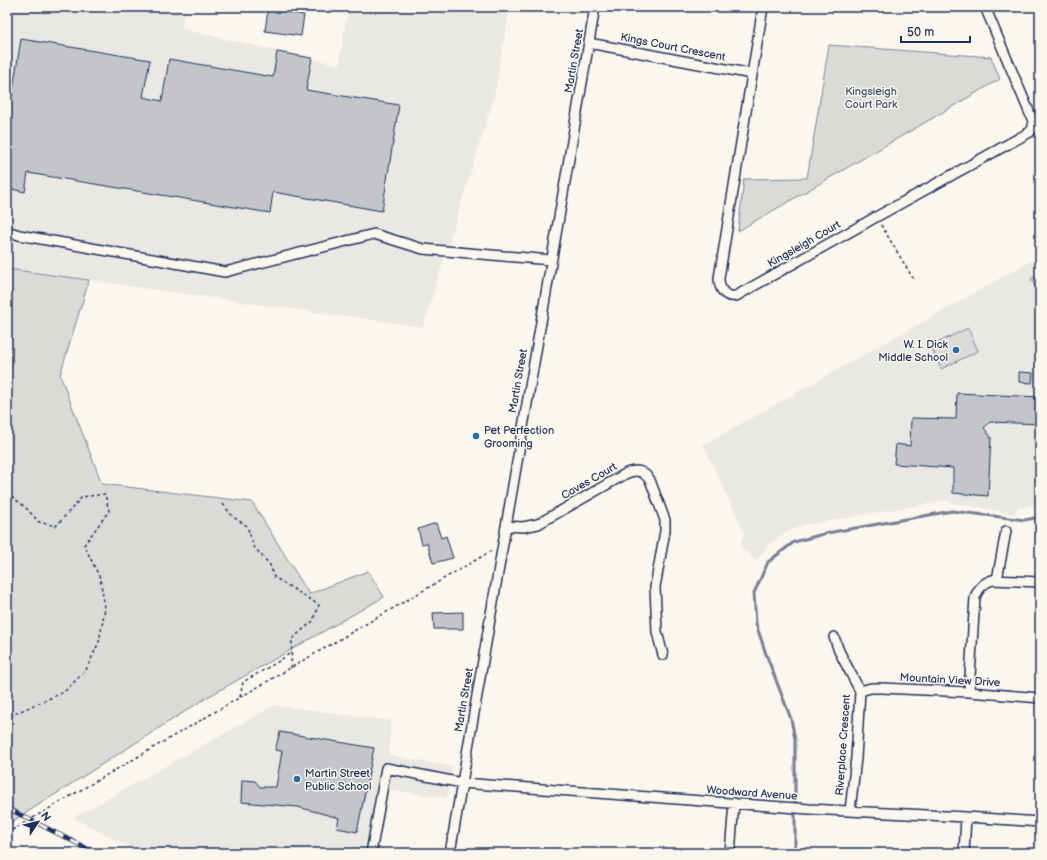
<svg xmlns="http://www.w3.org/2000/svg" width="1047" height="860" font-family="'Balsamiq Sans',sans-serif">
	<rect width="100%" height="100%" fill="#fbf7ec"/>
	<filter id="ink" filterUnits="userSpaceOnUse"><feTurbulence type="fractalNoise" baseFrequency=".025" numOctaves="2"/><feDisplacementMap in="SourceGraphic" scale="8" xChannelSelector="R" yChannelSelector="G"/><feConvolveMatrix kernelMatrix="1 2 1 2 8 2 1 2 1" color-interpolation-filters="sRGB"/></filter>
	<g filter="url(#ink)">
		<path fill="#eae8e2" d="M7 7H185L182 29 339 65 348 7H510L494 97 423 327 7 269Z
			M1040 256V504L1019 508 1016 510 1015 514 945 501 804 525 787 532 768 545 756 561 740 546 744 532 703 445Z
			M275 705 391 721 389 755 452 767 447 798 390 790 377 853H142L73 818Z"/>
		<path fill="#dadad7" stroke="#7a849a" d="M829 45 991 57 1000 79 738 231 744 179 807 178Z
			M7 269 89 280 60 375 102 484 252 502 309 594 368 571 384 597 206 698 7 825Z
			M1040 273V296L1031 279Z
			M968 328 978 351 941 369 931 346Z"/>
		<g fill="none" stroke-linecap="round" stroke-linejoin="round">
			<path stroke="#747e96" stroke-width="3" d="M795 853V739L791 719 766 654 756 624 754 593 768 562 794 542 827 533 952 511 1025 520 1040 517"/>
		</g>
		<path fill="#c3c5c9" stroke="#1b2f5e" d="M268 9 304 15 301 36 265 31Z
			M21 39 150 60 143 97 162 101 169 59 273 77 277 52 312 58 306 90 399 105 382 211 273 192 270 213 28 173 25 192 7 188V126Z
			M1019 372 1033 373 1032 383 1019 382Z
			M957 393 1040 397V424L990 422 984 428 991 437 988 496 953 493V468L894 464 896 444 910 446 911 418 956 419Z
			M436 523 441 538 446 536 453 558 433 563 427 543 422 544 418 529Z
			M463 612V629H434L433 613Z
			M280 732 374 748 357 832 337 828 339 818 298 807 241 802 242 780 255 781 260 787H276L282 751 275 750Z"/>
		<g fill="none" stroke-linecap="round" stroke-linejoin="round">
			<defs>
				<path id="minor" d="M763 7 719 278C719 288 724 298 736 296L876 217 1030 132 1033 128V121L985 7
					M589 43 752 74
					M7 231 19 235 225 272 374 234 423 249 551 260
					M506 526 523 527 538 524 627 473C638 469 643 471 650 480L665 520V531L655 587 657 632 663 655
					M997 580 1006 531
					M834 637 839 651 860 691 856 758 850 811
					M860 691 871 688H881L969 692 1040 698
					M969 692 975 597C979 588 983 583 992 580L1040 582
					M371 853 386 768 462 783 809 809 966 817 1040 822
					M450 853 595 7
					M730 853 734 803
					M964 853 966 817"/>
			</defs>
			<use href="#minor" stroke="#1b2f5e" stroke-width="12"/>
			<path stroke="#1b2f5e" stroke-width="1.5" stroke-dasharray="3 3" stroke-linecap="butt" d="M881 225 914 280
				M7 493 25 507 39 522 56 526 82 497 105 494 109 511 84 545 100 578 105 608 99 642 86 670 64 692 7 717
				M223 504 233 517 247 526 254 547 270 565 274 577 319 605 313 621 292 639 291 668
				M240 697 243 682 276 663 292 652
				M7 833 493 550"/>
			<use href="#minor" stroke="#fbf7ec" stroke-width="9"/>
			<defs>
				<path id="rail" d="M7 808 96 853"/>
			</defs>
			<use href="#rail" stroke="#1b2f5e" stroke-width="4.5"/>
			<use href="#rail" stroke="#fbf7ec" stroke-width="3" stroke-dasharray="9" stroke-linecap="butt"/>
		</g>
	</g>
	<g fill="#1f6fb2" stroke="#fbf7ec" stroke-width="1.5">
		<circle cx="956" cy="350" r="4"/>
		<circle cx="476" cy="436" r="4"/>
		<circle cx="297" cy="779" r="4"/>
	</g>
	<g text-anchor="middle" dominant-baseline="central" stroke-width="3" stroke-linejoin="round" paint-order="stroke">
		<g font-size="11" fill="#1b2f5e" stroke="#fbf7ec">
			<text transform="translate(673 47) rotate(11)">Kings Court Crescent</text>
			<text transform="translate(574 61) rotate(-80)">Martin Street</text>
			<text transform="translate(804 244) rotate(-30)">Kingsleigh Court</text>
			<text transform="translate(518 381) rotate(-80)">Martin Street</text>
			<text transform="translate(589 481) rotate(-30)">Caves Court</text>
			<text transform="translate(950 680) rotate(3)">Mountain View Drive</text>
			<text transform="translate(464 700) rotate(-80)">Martin Street</text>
			<text transform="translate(843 745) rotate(-86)">Riverplace Crescent</text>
			<text transform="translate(752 793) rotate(4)">Woodward Avenue</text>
		</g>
		<g font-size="11" fill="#415176" stroke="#fbf7ec">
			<text x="871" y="91">Kingsleigh<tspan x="871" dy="13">Court Park</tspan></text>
		</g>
		<g font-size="11" fill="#1b2f5e" stroke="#fbf7ec" text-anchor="start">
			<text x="948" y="344" text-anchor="end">W. I. Dick<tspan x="948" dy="13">Middle School</tspan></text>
			<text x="484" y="430">Pet Perfection<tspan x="484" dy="13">Grooming</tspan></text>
			<text x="305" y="773">Martin Street<tspan x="305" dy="13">Public School</tspan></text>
		</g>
	</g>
	<rect width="1047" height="860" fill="none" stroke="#fbf7ec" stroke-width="24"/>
	<rect x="12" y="12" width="1023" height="836" fill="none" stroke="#1b2f5e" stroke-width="1.5" filter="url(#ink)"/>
	<g transform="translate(38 822) rotate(55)" stroke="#fbf7ec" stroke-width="3" paint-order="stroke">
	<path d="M0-3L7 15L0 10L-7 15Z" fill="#1b2f5e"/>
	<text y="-6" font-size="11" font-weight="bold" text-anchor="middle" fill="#1b2f5e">N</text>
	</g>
	<path d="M901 36v6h69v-6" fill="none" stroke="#1b2f5e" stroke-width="2"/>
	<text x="907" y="36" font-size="12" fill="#1b2f5e" stroke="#fbf7ec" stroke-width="3" paint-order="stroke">50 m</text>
</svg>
